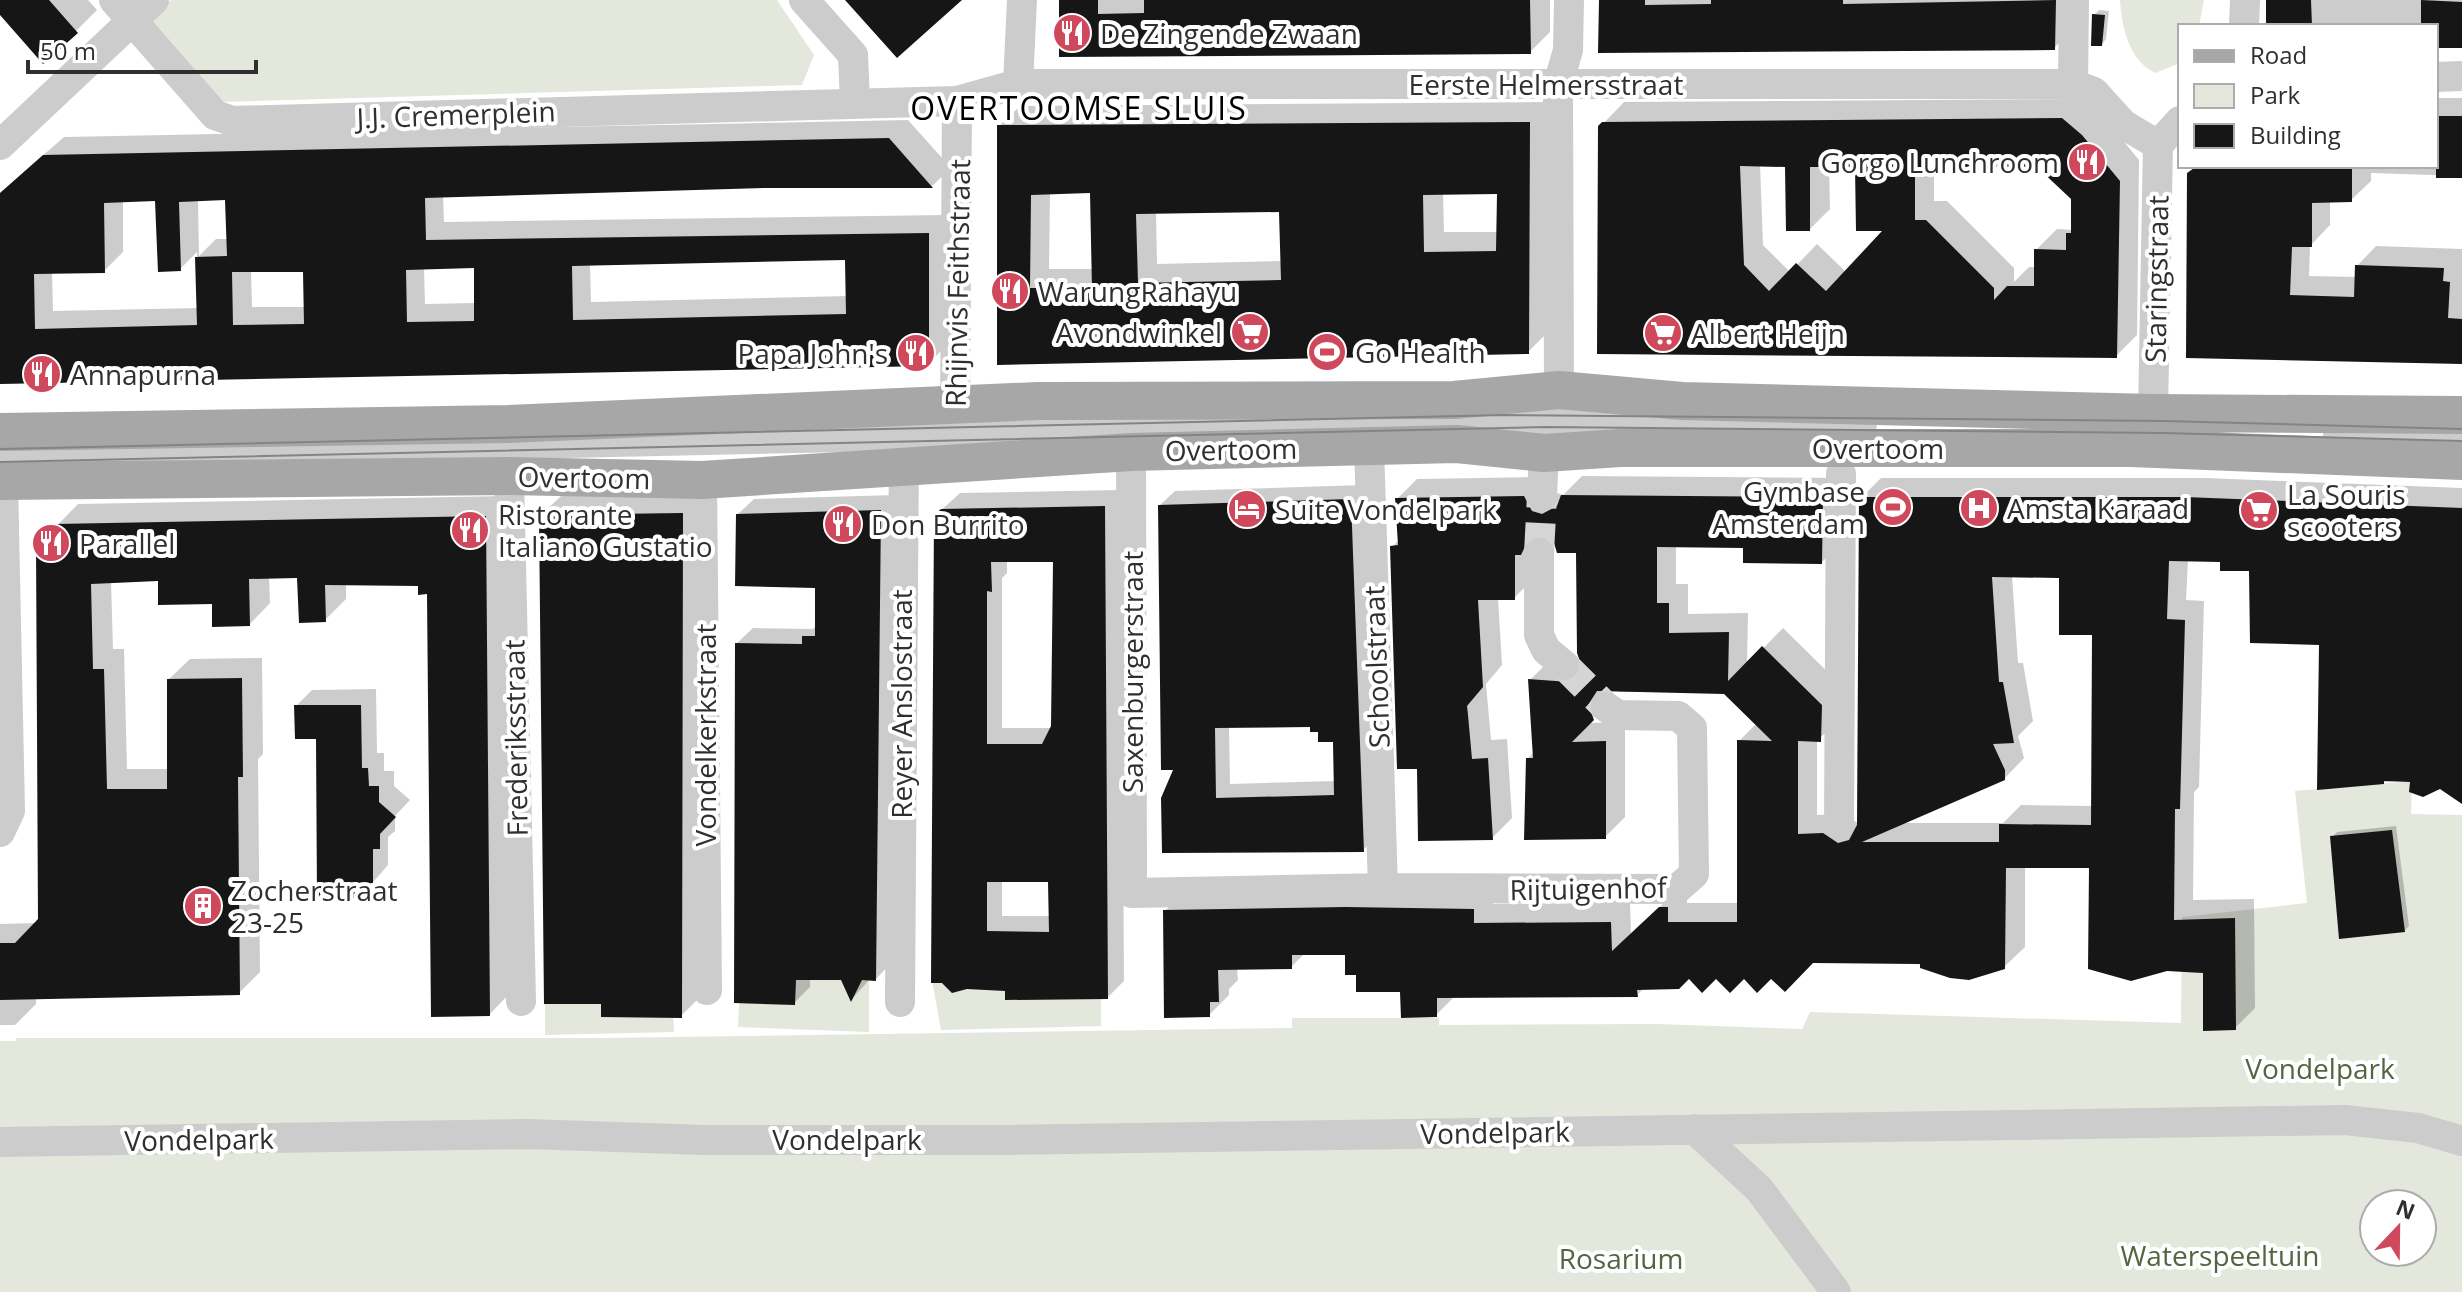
<svg xmlns="http://www.w3.org/2000/svg" width="2462" height="1292" font-family="'Open Sans',sans-serif">
	<rect width="100%" height="100%" fill="#fff"/>
	<path fill="#e3e7dc" fill-rule="evenodd" d="M171 0H777L814 55 802 85 218 102 149 19Z
		M2120 0H2204L2199 26H2180V63L2155 73C2129 60 2122 28 2120 0Z
		M2412 781 2411 814 2462 815V1292H0V1041H16V1038H603L1292 1028V1018H1439V1025L1656 1024 1802 1029 1810 1012 2181 1023 2182 917 2307 903 2295 791ZM2374 1204H2422V1252H2374Z
		M790 972H869V1032L738 1027 740 990Z
		M931 974 1101 990V1026L941 1030Z
		M545 997 673 1010 674 1032 545 1035Z"/>
	<path fill="#0003" fill-rule="evenodd" d="M0 0H88L97 10 76 31 0 12Z
		M1061 0H1550V32L1530 52 1061 55Z
		M1601 0H2075L2073 29 2054 48 1600 51Z
		M2267 0H2462V46L2436 47V26H2267Z
		M2099 10 2109 11 2106 39 2102 44 2094 15Z
		M2436 98H2462V176L2371 173V181L2351 200 2330 201V225L2310 246 2309 276 2357 277V266L2376 246 2462 249V363L2188 356 2189 173 2197 166H2436Z
		M2083 99 2102 115 2139 160 2137 335 2116 356 1599 352 1600 127 1624 102ZM1760 164 1787 165 1810 229 1830 209 1829 165H1857L1886 229 1846 272 1817 244 1790 272 1763 245ZM1934 165H2038L2073 198V230L2057 229 2036 250V267H2029L2014 282V268L1947 201H1934Z
		M1550 102 1548 332 1528 352 999 363V126L1020 106ZM1092 191 1094 269H1049L1050 192ZM1499 192 1498 232H1444L1443 193ZM1281 210 1282 261 1157 264 1156 211Z
		M908 120 951 168 932 186H765L443 195 444 222 947 215V345L928 364 0 382V193L64 137ZM227 198 228 239H216L199 256 198 199ZM157 199 180 269 197 252 199 308 53 311 52 272 104 271 123 252V201ZM847 258 848 296 591 302 590 264ZM476 266V303L425 304 424 267ZM251 270H305V307H252Z
		M1582 476 1842 478V542L1822 562 1745 546 1676 545V584H1688V614L1748 613 1747 665 1783 628 1841 685V720L1817 740V815L1844 814 1859 824 1861 498 1881 478H2205L2462 488V795L2412 780 2383 782 2321 644 2251 569 2222 560H2188L2186 600 2204 601 2199 787 2194 792 2193 900 2254 899 2255 1008 2235 1028 2205 971 2091 866H2025V947L2004 967 1813 961 1771 976H1689L1644 988 1637 995 1455 996 1436 1015 1402 990 1358 973 1347 953H1305L1291 967 1237 968 1238 980 1229 989V995L1209 1015 1165 911 1185 891 1493 890V904L1630 903 1631 934 1680 888H1687V903H1739V741L1757 723 1725 692H1620L1608 687 1613 698 1588 723 1625 722V817L1605 837 1528 758 1534 752 1530 680 1550 660 1582 662 1578 551H1558L1550 536 1540 534 1534 540V578L1514 598H1498L1502 665 1486 684 1491 740 1507 739 1512 818 1492 838 1419 767 1392 547 1400 539 1397 499 1417 479 1544 477 1551 491 1563 495ZM2012 575 2061 576 2094 633 2093 806 2021 805 2003 823H1901L2004 779 2024 758 2018 736 2033 721 2023 663H2018Z
		M1365 485 1378 835 1363 850 1164 851 1175 768 1160 505 1175 491ZM1312 725 1335 740 1336 781 1230 784 1229 726Z
		M1121 490 1124 981 1108 997 967 987 936 515 960 493ZM1055 559 1052 728H1002V578L1007 573V560ZM1002 880H1050V916H1002Z
		M701 494 700 997 681 1016 541 515 561 496Z
		M896 495 891 963 876 979H870L852 999 842 978H810V987L794 1003 737 643 753 628 813 629 817 624V586L738 514 754 499Z
		M506 496 510 993 490 1014 429 592 420 584 346 583V599L325 620 299 576H269L270 603 250 624 214 602 160 579 111 581 113 649H124L127 769H169V679L190 659 262 658 263 754 258 759 260 972 239 993 36 997V1004L15 1025H0V924L37 923 40 920 38 545 78 504Z
		M376 689 377 753H384V771H394V786L410 800 395 816V831L388 837V865L361 896 318 737 296 706 312 690Z
		M2396 826 2409 926 2404 931 2332 837 2337 832Z"/>
	<path fill="#161616" fill-rule="evenodd" d="M0 0H49L78 33 43 64 0 15Z
		M845 0H962L897 58Z
		M1059 0H1098V14L1144 13V0H1530L1531 54 1059 57Z
		M1599 0H1645V5L1711 4V0H1843V4L2056 0 2055 50 1598 53Z
		M2266 0H2311L2312 26H2266Z
		M2421 0 2462 2V48H2436V26H2421Z
		M2092 14 2105 15 2102 46H2091Z
		M2436 116H2462V178H2436Z
		M2062 118 2082 135 2120 181 2117 358 1597 354 1598 126 1602 122ZM1740 166 1785 167 1786 231H1810V167H1855L1856 231H1882L1826 291 1796 263 1769 291 1744 265ZM1915 167H2037L2071 199V233H2066V250L2034 249V286H2007L1994 300V288L1926 220H1915Z
		M1530 122 1529 354 997 365V125ZM1090 193 1092 288H1030L1031 195ZM1497 194 1496 251 1424 252 1423 195ZM1279 212 1281 280 1138 283 1136 214Z
		M889 138 933 188H765L425 198 426 240 929 233V366L0 384V193L43 155ZM225 200 227 256 195 257 197 325 35 329 34 274 105 273 104 203 155 201 158 272 181 271 179 202ZM845 260 846 314 573 320 572 266ZM474 268V321L407 322 406 270ZM232 272H303L304 324 233 325Z
		M2197 166H2352V202L2312 203V247H2292L2290 295 2354 297 2355 265 2444 268 2443 281 2450 282 2448 318 2462 319V364L2186 358 2187 173Z
		M1561 495 1823 497 1822 564 1743 563V548L1657 547V603H1669V633L1729 632 1728 681 1762 646 1822 705 1821 742 1798 741V834L1823 833 1838 843 1849 840 1857 825 1859 497H2184L2462 508V804L2440 789 2423 797 2409 792 2410 782 2384 781V784L2317 790 2319 645 2250 643 2249 571H2220V562L2169 561 2167 619 2185 620 2180 809H2175L2174 920 2235 918 2236 1030 2203 1031V973L2167 971 2131 981 2088 969 2089 868H2006L2005 969 1969 980 1950 978 1920 968V964L1813 963 1785 992 1771 979 1757 993 1744 979 1730 993 1716 979 1702 993 1689 979 1679 989 1637 990 1638 997 1437 998V1017L1401 1018 1400 992H1356V975H1345V955H1292V969L1218 970 1219 1002H1210V1017L1164 1018 1163 910 1346 907 1474 909V923L1611 922 1612 951 1659 907H1668V922H1737V740L1772 741 1724 694 1597 691 1588 705 1594 720 1572 742 1606 741V839L1524 840 1526 758H1533L1528 679 1569 682 1577 677 1582 667 1577 653 1576 553H1557L1554 543 1540 535 1529 538 1521 555H1515V600H1478L1483 687 1467 706 1468 715 1472 759 1488 758 1493 840 1418 841 1417 769H1397L1390 546 1398 545 1395 498 1524 496 1532 511 1542 514 1557 506ZM1992 577 2059 578V635H2092L2091 825 1999 824V842H1862L2005 780V770L1993 744 2014 743 2003 682H1999Z
		M1351 499 1364 852 1162 853 1161 798 1173 770H1161L1158 505ZM1310 727V732H1318V742H1333L1334 795 1216 798 1215 728Z
		M1105 506 1108 999 1005 1000V991L967 989 952 993 942 983H931L934 515 941 509ZM991 562H1053L1051 726 1042 744H987V591L992 592ZM987 882H1048L1049 932 987 931Z
		M881 510 876 981 862 980 851 1002 841 980H796L795 1005 734 1003 735 643 802 644V636H815V588L735 586 736 514Z
		M683 513 682 1018 601 1017V1004H544L539 515Z
		M486 516 490 1016 431 1017 427 594 418 595V586L325 585 326 622 299 623 297 578 249 579 250 626 212 627V604L158 605V581L91 584 93 669H104L107 789H167V679L242 678 243 777H238L240 995 0 1000V943H15L38 919 36 544 55 524Z
		M294 705H361L362 768H368L369 786H379V802L396 817 380 834V849H373V883H362V898H317L316 739H295Z
		M2392 830 2405 932 2339 939 2330 836Z"/>
	<g fill="none" stroke-linecap="round" stroke-linejoin="round">
		<path stroke="#d5d5d5" stroke-width="30" stroke-dasharray="30 15" stroke-linecap="butt" d="M1539 553 1542 496
			M1564 665 1606 707"/>
		<path stroke="#ccc" stroke-width="30" d="M114 0 215 115 232 121 957 101 1018 84H2073L2094 92 2123 124 2158 145 2180 121
			M804 0 853 55 855 102
			M2244 26 2245 0
			M2436 77 2462 76
			M1018 84 1022 0
			M2073 84 2074 0
			M0 145 154 0
			M1559 390 1558 85 1568 50 1569 0
			M2153 413 2158 145
			M955 427 957 101
			M2338 433 2462 435
			M1369 446 1383 888
			M1131 452 1132 893 1383 888 1677 889 1694 874 1692 728 1678 716 1618 715 1606 707
			M0 455 1544 422 1862 424
			M509 476 521 1001
			M702 480 707 990
			M1542 496 1544 453
			M1539 553V635L1546 650 1564 665
			M1839 825 1841 474
			M0 832 10 811 3 481
			M900 1002 904 447
			M1694 1129 1759 1189 1836 1292
			M0 1142 528 1134 705 1140H1007L2345 1120 2418 1128 2462 1141"/>
		<path stroke="#a7a7a7" stroke-width="38" d="M0 432 508 424 1038 401 1454 400 1559 390 1682 401 2153 413 2462 415
			M0 481 509 476 702 480 1131 452 1457 444 1544 453 1620 448H2131L2462 461"/>
		<path stroke="#848484" stroke-width="2" d="M0 449 1504 415 2164 421 2462 429
			M0 462 1544 427 2163 433 2462 441"/>
	</g>
	<defs>
		<symbol id="restaurant-disc" viewBox="-11 -11 22 22"><circle r="9.5" fill="#cf485b" stroke="#fff"/><path d="M-5-6h1v4h1v-4h1v4h1v-4h1v5L-1.5 .5V6h-2V.5L-5-1ZM5-6V6H3V1.5H1.5Q1.5-4 5-6Z" fill="#fff"/></symbol>
		<symbol id="supermarket-disc" viewBox="-11 -11 22 22"><circle r="9.5" fill="#cf485b" stroke="#fff"/><path d="M-6-5.5h2.5l.6 2H6L4.5 2H-2.5L-4.4-4H-6ZM-1.5 3.2a1.3 1.3 0 1 0 .1 0ZM3 3.2a1.3 1.3 0 1 0 .1 0Z" fill="#fff"/></symbol>
		<symbol id="stadium-disc" viewBox="-11 -11 22 22"><circle r="9.5" fill="#cf485b" stroke="#fff"/><path d="M0-5a6.5 5 0 1 0 0 10a6.5 5 0 1 0 0-10ZM-3.5-1.8h7v3.6h-7Z" fill="#fff"/></symbol>
		<symbol id="hospital-disc" viewBox="-11 -11 22 22"><circle r="9.5" fill="#cf485b" stroke="#fff"/><path d="M-5-5h3v3.5h4V-5h3V5h-3V1.5h-4V5h-3Z" fill="#fff"/></symbol>
		<symbol id="hotel-disc" viewBox="-11 -11 22 22"><circle r="9.5" fill="#cf485b" stroke="#fff"/><path d="M-6-4.5h1.5V1H6V5H4.5V3h-9V5H-6ZM-4 0a1.8 1.8 0 1 1 3.6 0ZM.5 0V-2.5h3Q6-2.5 6 0Z" fill="#fff"/></symbol>
		<symbol id="building-disc" viewBox="-11 -11 22 22"><circle r="9.5" fill="#cf485b" stroke="#fff"/><path d="M-4-6H4V6H1V3H-1V6H-4ZM-2.5-4.3h1.7v1.8h-1.7ZM.8-4.3h1.7v1.8H.8ZM-2.5-1h1.7V.8h-1.7ZM.8-1h1.7V.8H.8Z" fill="#fff"/></symbol>
	</defs>
	<g fill-rule="evenodd">
		<use href="#restaurant-disc" x="1050" y="11" width="44" height="44"/>
		<use href="#restaurant-disc" x="2065" y="140" width="44" height="44"/>
		<use href="#restaurant-disc" x="988" y="269" width="44" height="44"/>
		<use href="#supermarket-disc" x="1228" y="310" width="44" height="44"/>
		<use href="#supermarket-disc" x="1641" y="311" width="44" height="44"/>
		<use href="#stadium-disc" x="1305" y="330" width="44" height="44"/>
		<use href="#restaurant-disc" x="894" y="331" width="44" height="44"/>
		<use href="#restaurant-disc" x="20" y="352" width="44" height="44"/>
		<use href="#stadium-disc" x="1871" y="485" width="44" height="44"/>
		<use href="#hospital-disc" x="1957" y="486" width="44" height="44"/>
		<use href="#hotel-disc" x="1225" y="487" width="44" height="44"/>
		<use href="#supermarket-disc" x="2237" y="488" width="44" height="44"/>
		<use href="#restaurant-disc" x="821" y="502" width="44" height="44"/>
		<use href="#restaurant-disc" x="448" y="508" width="44" height="44"/>
		<use href="#restaurant-disc" x="29" y="521" width="44" height="44"/>
		<use href="#building-disc" x="181" y="884" width="44" height="44"/>
	</g>
	<g text-anchor="middle" dominant-baseline="central" stroke-width="8" stroke-linejoin="round" paint-order="stroke">
		<g font-size="28" fill="#2f2f2f" stroke="#fff" text-anchor="start">
			<text x="1100" y="33">De Zingende Zwaan</text>
			<text x="2059" y="162" text-anchor="end">Gorgo Lunchroom</text>
			<text x="1038" y="291">WarungRahayu</text>
			<text x="1222" y="332" text-anchor="end">Avondwinkel</text>
			<text x="1691" y="333">Albert Heijn</text>
			<text x="1355" y="352">Go Health</text>
			<text x="888" y="353" text-anchor="end">Papa John's</text>
			<text x="70" y="374">Annapurna</text>
			<text x="1865" y="491" text-anchor="end">Gymbase<tspan x="1865" dy="32">Amsterdam</tspan></text>
			<text x="2287" y="494">La Souris<tspan x="2287" dy="32">scooters</tspan></text>
			<text x="2007" y="508">Amsta Karaad</text>
			<text x="1275" y="509">Suite Vondelpark</text>
			<text x="498" y="514">Ristorante<tspan x="498" dy="32">Italiano Gustatio</tspan></text>
			<text x="871" y="524">Don Burrito</text>
			<text x="79" y="543">Parallel</text>
			<text x="231" y="890">Zocherstraat<tspan x="231" dy="32">23-25</tspan></text>
		</g>
		<g font-size="28" fill="#2f2f2f" stroke="#fff">
			<text x="1546" y="84">Eerste Helmersstraat</text>
			<text transform="translate(456 114) rotate(-2)">J.J. Cremerplein</text>
			<text transform="translate(2156 279) rotate(-89)">Staringstraat</text>
			<text transform="translate(957 283) rotate(-89)">Rhijnvis Feithstraat</text>
			<text x="1878" y="448">Overtoom</text>
			<text transform="translate(1231 449) rotate(-1)">Overtoom</text>
			<text transform="translate(584 477) rotate(1)">Overtoom</text>
			<text transform="translate(1376 667) rotate(-92)">Schoolstraat</text>
			<text transform="translate(1132 672) rotate(-90)">Saxenburgerstraat</text>
			<text transform="translate(901 704) rotate(-90)">Reyer Anslostraat</text>
			<text transform="translate(705 735) rotate(-90)">Vondelkerkstraat</text>
			<text transform="translate(515 738) rotate(-91)">Frederiksstraat</text>
			<text transform="translate(1588 888) rotate(-1)">Rijtuigenhof</text>
			<text transform="translate(1495 1132) rotate(-1)">Vondelpark</text>
			<text transform="translate(199 1139) rotate(-1)">Vondelpark</text>
			<text x="847" y="1139">Vondelpark</text>
		</g>
		<g font-size="28" fill="#556542" stroke="#fff">
			<text x="2320" y="1068">Vondelpark</text>
			<text x="2220" y="1255">Waterspeeltuin</text>
			<text x="1621" y="1258">Rosarium</text>
		</g>
		<g font-size="32" letter-spacing="2" fill="#000" stroke="#fff">
			<text x="1079" y="107">OVERTOOMSE SLUIS</text>
		</g>
	</g>
	<rect x="2178" y="24" width="260" height="144" fill="#ffffff" stroke="#acacac" stroke-width="2"/>
	<rect x="2194" y="50" width="40" height="12" fill="#a7a7a7" stroke="#acacac" stroke-width="2"/>
	<text x="2250" y="64" font-size="24" fill="#2f2f2f">Road</text>
	<rect x="2194" y="84" width="40" height="24" fill="#e3e7dc" stroke="#acacac" stroke-width="2"/>
	<text x="2250" y="104" font-size="24" fill="#2f2f2f">Park</text>
	<rect x="2194" y="124" width="40" height="24" fill="#161616" stroke="#acacac" stroke-width="2"/>
	<text x="2250" y="144" font-size="24" fill="#2f2f2f">Building</text>
	<g transform="translate(2398 1228) rotate(22)"><circle r="38" fill="#ffffff" stroke="#acacac" stroke-width="2"/>
	<path d="M0-6L14 30L0 20L-14 30Z" fill="#cf485b"/>
	<text y="-12" font-size="22" font-weight="bold" text-anchor="middle" fill="#2f2f2f">N</text>
	</g>
	<path d="M28 60v12h228v-12" fill="none" stroke="#2f2f2f" stroke-width="4"/>
	<text x="40" y="60" font-size="24" fill="#2f2f2f" stroke="#ffffff" stroke-width="6" paint-order="stroke">50 m</text>
</svg>
